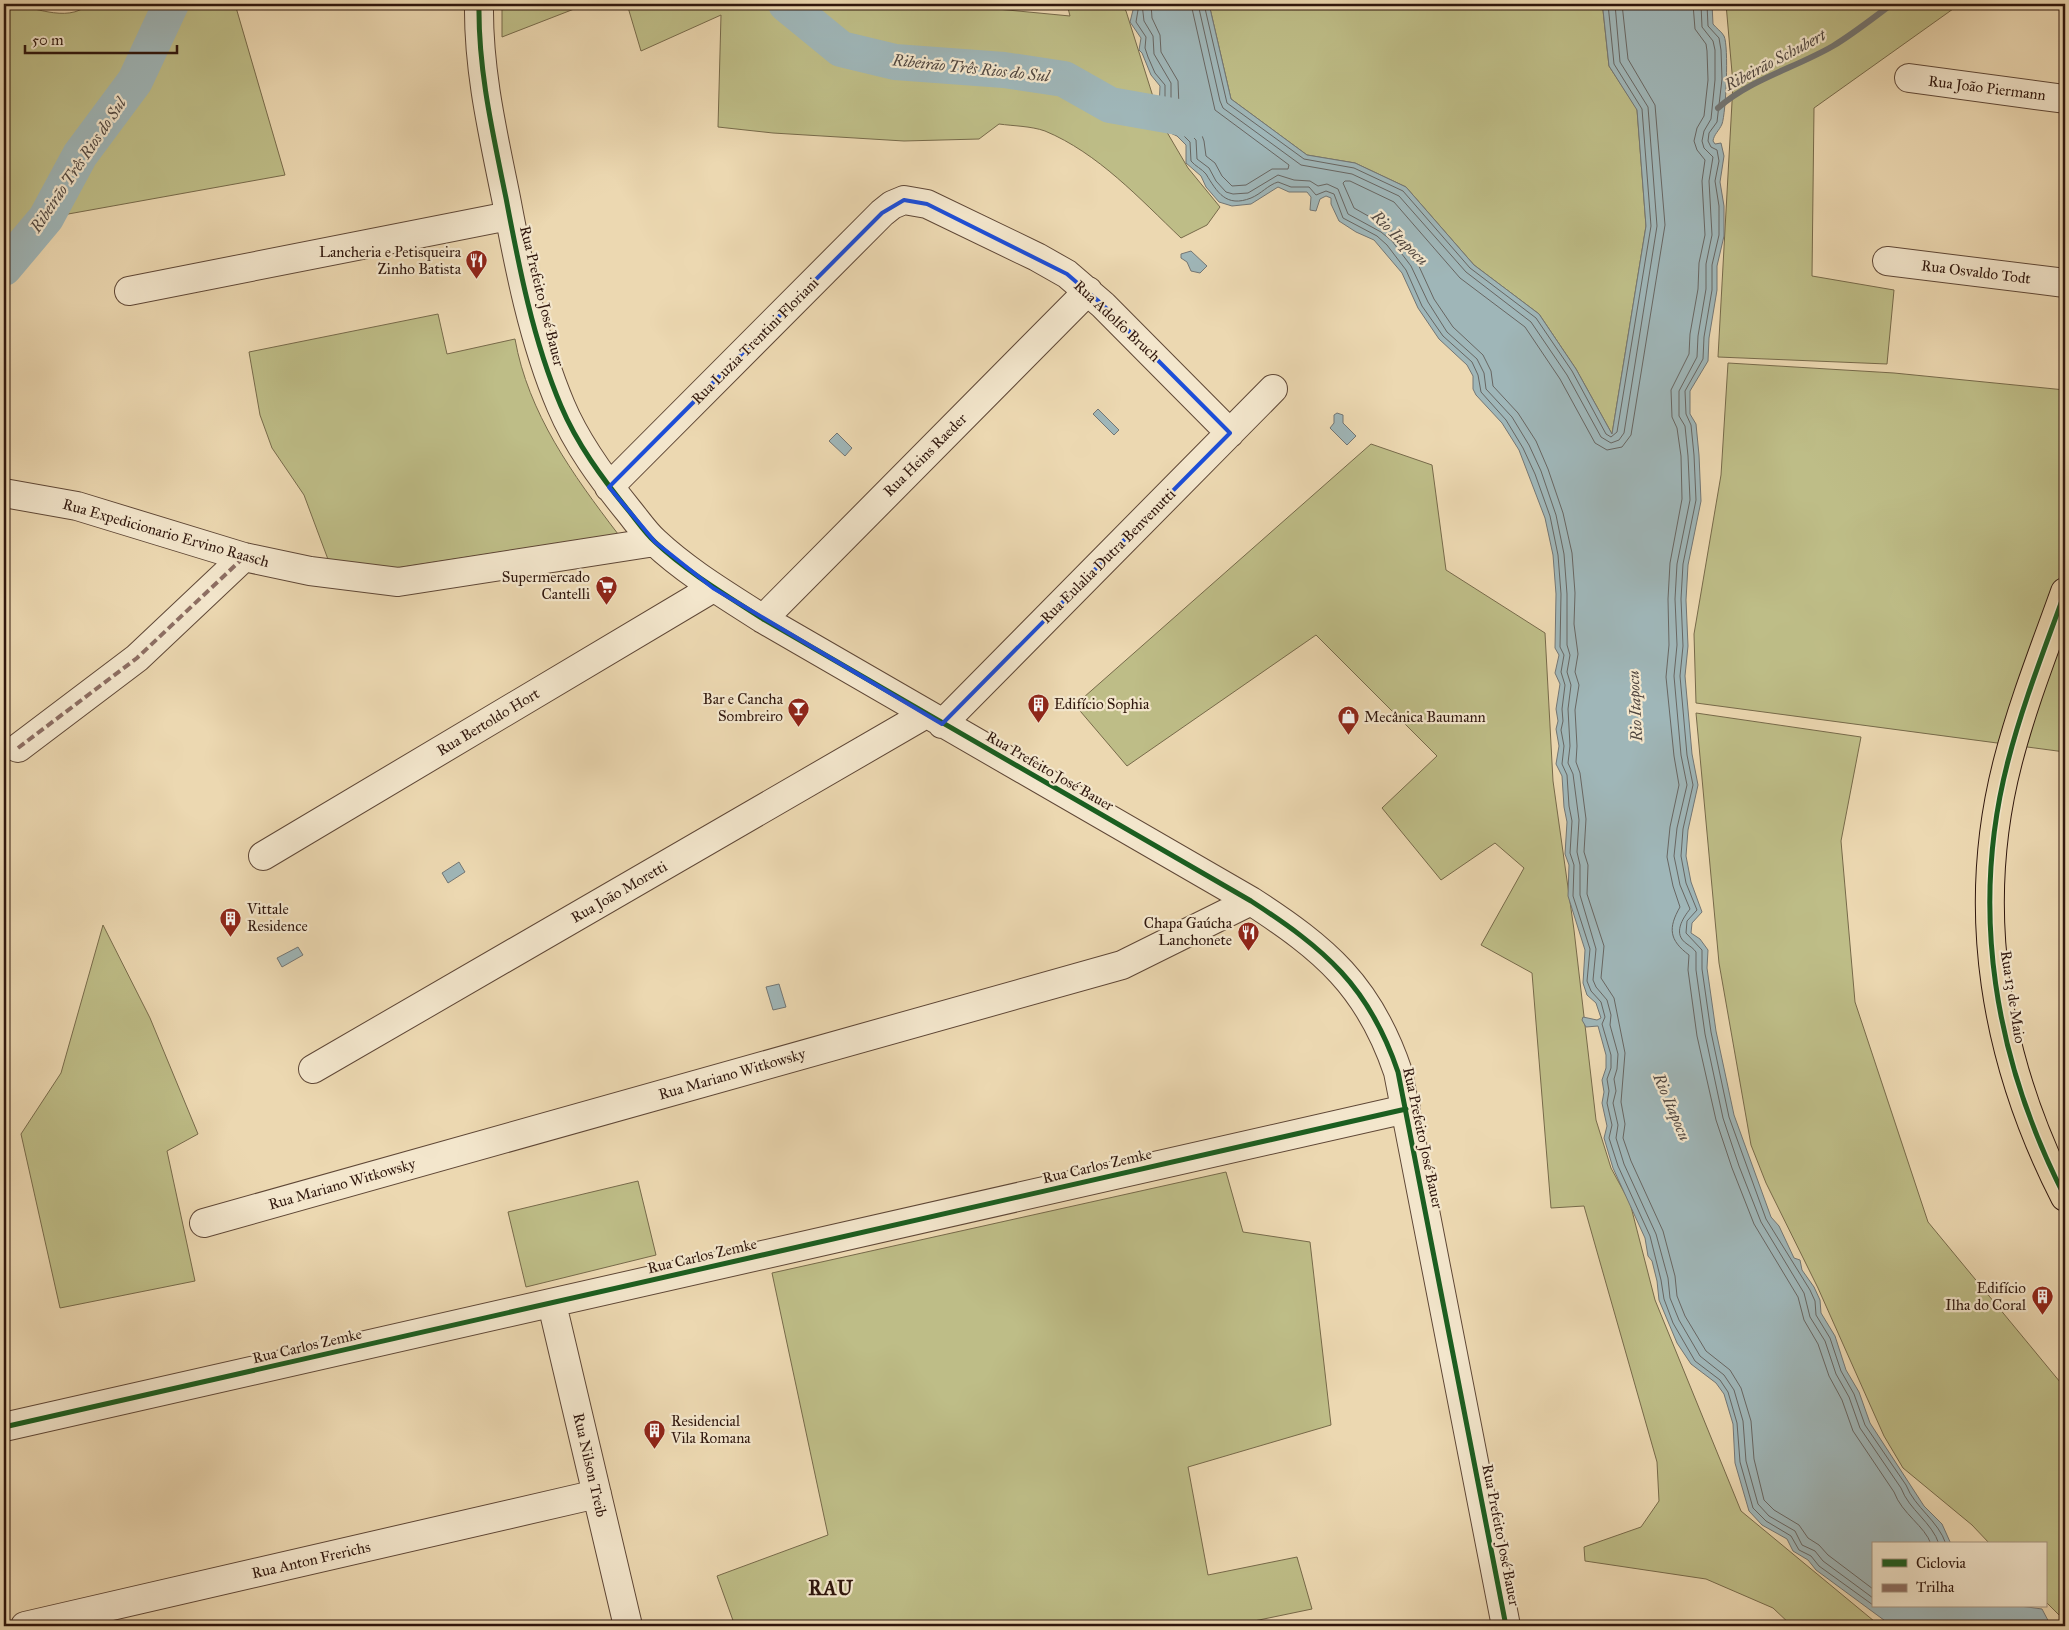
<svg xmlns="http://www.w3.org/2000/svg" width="2069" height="1630" font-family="'IM FELL Great Primer',serif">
	<rect width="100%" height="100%" fill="#ecd8b1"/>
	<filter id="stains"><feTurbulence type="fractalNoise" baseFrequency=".004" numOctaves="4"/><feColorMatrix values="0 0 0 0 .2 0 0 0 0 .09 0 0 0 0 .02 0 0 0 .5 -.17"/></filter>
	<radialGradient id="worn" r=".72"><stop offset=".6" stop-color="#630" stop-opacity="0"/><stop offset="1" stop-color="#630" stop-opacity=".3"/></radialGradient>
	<path fill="#bebd87" stroke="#776a4a" d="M4 4C31 4 66 25 89 4H235L285 175 46 218 4 268Z
		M502 4H587L502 37Z
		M627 4H945L1070 16 1067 4H1120L1126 11 1161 122 1188 168 1220 207 1207 225 1181 238C1140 199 1098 153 1045 131 1031 126 1013 126 999 124L979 139 904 141 773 133 718 127 721 15 641 51Z
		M1209 4H1604L1603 10 1609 66 1637 109 1646 226 1612 434 1576 369 1539 314 1474 265 1406 187 1355 163 1307 155 1231 99Z
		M1726 4H1960L1814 108 1812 276 1894 290 1887 364 1718 357 1733 84Z
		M438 314 447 354 515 339C528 413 573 475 618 534L390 569 329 562 304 495 272 448 260 415 249 352Z
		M1728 363 1894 373 2065 390V752L1696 703 1694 634 1721 475Z
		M1371 444 1432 465 1446 570 1545 633 1553 781 1574 930 1596 1120 1611 1168 1630 1203 1655 1300 1741 1511 1880 1626H1792L1773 1608 1706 1579 1585 1561 1584 1547 1641 1527 1659 1501 1657 1462 1584 1206 1551 1208 1532 973 1481 945 1524 868 1495 843 1441 880 1382 808 1437 756 1316 635 1127 766 1075 705Z
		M1696 713 1861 737 1841 841 1855 1002 1928 1222 2065 1388V1621L2045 1601V1544H1990L1972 1525 1903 1468 1884 1436 1818 1288 1766 1183 1751 1145 1719 963Z
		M103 925 150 1018 198 1134 167 1151 195 1281 60 1308 21 1134 61 1073Z
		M1226 1172 1243 1232 1310 1242 1331 1425 1188 1467 1208 1575 1297 1557 1312 1609 1230 1626H735L717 1576 828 1535 772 1273Z
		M638 1181 656 1255 526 1287 508 1212Z"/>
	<path fill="#9fb6b8" stroke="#737674" d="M1129 4H1209L1231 99 1307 155 1355 163 1406 187 1474 265 1539 314 1576 369 1612 434 1646 226 1637 110 1609 66 1603 10 1604 4H1712L1713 24C1716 28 1722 32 1724 36 1729 46 1726 113 1722 124 1719 131 1714 134 1713 141L1715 144 1721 143 1724 156 1720 182 1724 206V236L1717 266V290L1709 338 1708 361 1690 391V414L1696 424 1699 455 1701 501 1688 565 1686 600 1688 646 1685 676 1692 754 1698 785 1688 830 1686 856 1691 882 1702 912 1692 923 1691 933 1700 939 1708 950 1707 968 1716 1031 1734 1115 1771 1217 1779 1226 1794 1258 1800 1260 1802 1270 1814 1287 1820 1300 1821 1313 1835 1336 1846 1370 1859 1392 1870 1423 1924 1506 1942 1524 1951 1544H1873V1606H2020L2042 1609 2051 1626H1892L1816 1570 1808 1560 1793 1551 1787 1539 1762 1525 1749 1511 1735 1463 1733 1424 1724 1394 1716 1383 1691 1364 1677 1343 1659 1300 1657 1281 1652 1261 1648 1256 1645 1238 1613 1168 1604 1138 1607 1126 1602 1103 1604 1092 1602 1080 1606 1068V1055L1598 1026 1586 1027 1582 1020 1583 1017 1597 1020 1601 1018 1596 1003 1587 995 1583 983 1585 950 1568 896 1569 865 1565 854 1567 822 1564 807 1562 776 1556 764 1559 746 1556 729 1558 721 1556 709 1560 684 1555 673 1559 655 1555 648 1556 594 1553 555 1545 518 1519 450 1502 423 1476 395 1473 389V376L1467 365 1439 339 1418 308 1402 273 1374 240 1356 232 1339 221 1331 204V198L1326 196 1320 199 1316 211 1310 210 1311 197 1307 192H1289L1278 187 1251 204 1232 206 1219 202 1206 187 1201 176 1186 163V145L1177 136 1166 131 1159 109 1160 86 1151 75 1142 53 1139 50 1141 38 1130 22 1133 10Z
		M1191 251 1207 266 1200 273 1191 271 1187 262 1181 258V254Z
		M1098 409 1119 430 1114 435 1093 414Z
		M1337 413 1343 415V423L1356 436 1347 445 1330 428 1334 423V415Z
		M837 433 852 448 845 456 829 441Z
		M459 862 465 872 448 883 442 873Z
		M298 947 303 955 282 967 277 958Z
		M779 984 786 1007 773 1010 766 987Z"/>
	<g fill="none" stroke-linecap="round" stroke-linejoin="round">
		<path stroke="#686662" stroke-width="1" d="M1134 4 1138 10 1136 22 1146 37 1145 48 1148 57 1155 73 1165 85V109L1171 128 1180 132 1190 142 1191 161C1195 166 1202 169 1206 174 1217 192 1226 208 1251 198 1261 194 1268 185 1278 182L1291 187H1309L1316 195 1326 191 1334 194 1343 218 1377 236 1387 245 1406 270 1422 306 1443 336 1472 362 1478 375 1481 392 1506 420 1523 448 1535 474 1550 516 1558 555 1561 594 1560 647 1564 655 1561 672 1565 685 1562 709 1563 721 1561 730 1564 746 1562 764 1567 775 1569 806 1572 821 1570 853 1574 865 1573 896 1590 949 1587 981 1591 991 1601 1002 1605 1017 1602 1024 1611 1055V1068L1607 1079 1609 1091 1607 1103 1612 1125 1609 1138 1618 1166 1650 1236 1661 1280 1664 1299 1673 1323 1695 1361 1720 1380 1728 1392 1737 1423 1740 1462 1753 1508 1766 1521 1791 1536 1799 1550 1811 1556 1819 1566 1873 1605
			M1142 4 1144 21 1153 36 1154 54 1171 83V109L1177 124 1184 128 1196 140 1197 159 1209 168 1216 181 1226 192 1233 194 1248 193 1278 175 1294 180 1310 181 1318 186 1327 184 1338 189 1348 214 1381 232 1392 241 1411 266 1428 302 1447 332 1477 359 1484 373 1486 389 1512 417 1529 445 1541 471 1556 515 1564 554 1567 594V645L1570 655 1567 672 1571 685 1568 709 1570 746 1568 763 1573 774 1579 820 1577 852 1580 865V895L1596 949 1593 980 1596 987 1607 1000 1611 1015 1610 1025 1618 1054 1617 1069 1614 1079 1616 1091 1613 1103 1618 1125 1616 1138 1624 1164 1656 1234 1668 1278 1670 1298 1679 1320 1700 1356 1724 1375 1734 1390 1743 1421 1746 1461 1758 1504 1769 1516 1795 1531 1802 1545 1815 1551 1823 1561 1873 1598
			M1151 4 1152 18 1160 35 1161 52 1178 81 1179 107 1183 117 1201 133 1204 141 1206 156 1215 163 1222 176 1232 186 1246 185 1272 169H1288L1289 165 1215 110 1191 4
			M1198 4 1220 101 1223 108 1301 165 1352 174 1399 196 1466 272 1531 322 1567 375 1601 437 1611 443 1619 440 1624 433 1657 226 1648 107 1620 62 1615 4
			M1204 4 1227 103 1304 159 1354 168 1403 191 1470 268 1536 318 1572 371 1606 434 1611 437 1617 432 1651 226 1642 109 1614 64 1608 4
			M1622 4 1628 59 1655 105 1665 225 1631 435 1622 447 1607 450 1595 443 1560 379 1525 327 1460 278 1394 202 1350 181H1345L1343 183 1354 208 1386 226 1397 236 1417 262 1434 299 1453 327 1483 355 1491 371 1493 386 1518 413 1536 441 1548 469 1563 513 1572 553 1575 593 1574 624 1578 654 1575 672 1579 685 1575 710 1577 746 1576 762 1580 773 1586 819 1584 852 1588 865 1587 894 1604 946 1601 978 1614 998 1625 1053 1621 1102 1625 1124 1623 1138 1631 1161 1663 1231 1675 1276 1677 1296 1685 1316 1706 1351 1730 1370 1741 1388 1751 1421 1754 1459 1764 1500 1774 1510 1799 1525 1808 1538 1819 1545 1828 1555 1873 1589
			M1693 4 1695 29 1706 44 1707 51 1708 80 1704 116 1697 128 1694 141 1697 150 1705 160 1702 181 1705 235 1699 263 1698 289 1690 334 1689 354 1671 390 1672 417 1677 428 1681 456 1682 499 1670 563 1668 599 1669 645 1666 677 1674 756 1679 785 1670 827 1667 857 1673 886 1680 907C1668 928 1669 940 1689 955L1688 970 1697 1036 1716 1120 1732 1168 1754 1224 1798 1297 1804 1320 1818 1344 1829 1376 1842 1400 1853 1431 1894 1492C1902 1514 1925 1526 1931 1544
			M1701 4 1702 27 1713 41 1715 50V80L1711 119 1704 131 1702 141 1704 148 1713 157 1709 181 1712 235 1706 264V289L1698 336 1697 357 1679 391V416L1685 426 1688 456 1690 500 1677 564 1675 599 1677 645 1674 676 1681 755 1687 785 1677 828 1674 856 1680 885 1690 909C1683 918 1672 934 1687 944 1691 947 1693 948 1696 952V970L1705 1034 1723 1118 1739 1166 1761 1222 1804 1293 1810 1317 1825 1341 1836 1374 1849 1397 1860 1428 1901 1488C1909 1510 1932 1522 1939 1544
			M1707 4 1708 26 1719 38 1721 50 1722 79 1717 122 1709 133 1708 141 1711 147 1717 150 1719 161 1715 181 1719 206V235L1712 265V290L1704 337 1703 359 1685 391 1686 414 1691 425 1694 455 1696 500 1683 564 1681 599 1683 646 1680 676 1687 755 1693 785 1683 829 1681 856 1686 883 1697 910 1687 921 1686 933 1702 950V969L1711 1032 1729 1117 1766 1219 1810 1290 1815 1301 1816 1315 1830 1338 1841 1371 1854 1394 1865 1425 1906 1485C1915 1508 1938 1520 1946 1544"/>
		<path stroke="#737674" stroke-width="6" d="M1718 108C1751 79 1795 68 1833 46 1853 34 1873 18 1892 4"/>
		<path stroke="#9fb6b8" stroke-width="36" d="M786 4 841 49 895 62 1004 70 1064 79 1110 105 1195 120
			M4 268 46 218 80 155 135 81 171 4"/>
		<defs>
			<path id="minor" d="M479 4C478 70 493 134 506 198 519 267 533 340 561 406 577 444 602 478 628 510 637 521 645 533 655 542 687 572 726 595 763 619L1251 901C1325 949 1369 986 1398 1072L1506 1626
				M1909 78 2065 99
				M1887 261 2065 283
				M129 291 509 216
				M609 487 882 213 892 205 904 200 927 204 1037 257 1067 274 1103 305 1230 433
				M4 493 77 506 244 557 310 571 398 582 655 542
				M763 619 1088 291
				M942 724 1273 389
				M18 748 137 658 244 557
				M263 856 713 588
				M313 1069 926 714
				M204 1223 1122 965 1251 901
				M552 1304 628 1626
				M4 1427 1406 1109
				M25 1626 597 1494"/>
			<path id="major" d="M2065 592C2045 648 2023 703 2008 761 1969 911 1995 1060 2065 1197"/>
		</defs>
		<use href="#minor" stroke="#5f4736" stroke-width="30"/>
		<use href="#major" stroke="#30170d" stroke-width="30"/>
		<use href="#minor" stroke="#f3e6cc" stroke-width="28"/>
		<use href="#major" stroke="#ecd8b1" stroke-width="28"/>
		<path stroke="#8d6e63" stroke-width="4" stroke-dasharray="8 4" stroke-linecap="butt" d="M18 748 137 658 244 557"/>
		<defs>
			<path id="cycleway" d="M479 4C478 70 493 134 506 198 519 267 533 340 561 406 577 444 602 478 628 510 637 521 645 533 655 542 687 572 726 595 763 619L1251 901C1325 949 1369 986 1398 1072L1506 1626
				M2065 592C2045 648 2023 703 2008 761 1969 911 1995 1060 2065 1197
				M4 1427 1406 1109"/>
		</defs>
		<use href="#cycleway" stroke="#f3e6cc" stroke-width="8"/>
		<use href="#cycleway" stroke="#1b5e20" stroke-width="5"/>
	</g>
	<path fill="none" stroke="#1d4ed8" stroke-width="4" stroke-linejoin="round" d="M904 200 927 204 1067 274 1103 305 1230 433 942 724 713 588 655 542 609 487 882 213Z"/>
	<defs>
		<symbol id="restaurant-pin" viewBox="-11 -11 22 30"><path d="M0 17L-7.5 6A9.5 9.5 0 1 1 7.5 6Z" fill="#8f2418" stroke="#f3e6cc"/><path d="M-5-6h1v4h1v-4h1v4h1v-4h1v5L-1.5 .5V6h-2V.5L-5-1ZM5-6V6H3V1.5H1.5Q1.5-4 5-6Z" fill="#fff"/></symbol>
		<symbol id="supermarket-pin" viewBox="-11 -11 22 30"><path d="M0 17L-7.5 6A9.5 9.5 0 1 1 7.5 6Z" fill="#8f2418" stroke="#f3e6cc"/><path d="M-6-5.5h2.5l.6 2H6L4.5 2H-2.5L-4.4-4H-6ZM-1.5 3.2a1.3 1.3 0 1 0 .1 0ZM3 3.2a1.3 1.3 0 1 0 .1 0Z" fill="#fff"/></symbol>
		<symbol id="building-pin" viewBox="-11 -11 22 30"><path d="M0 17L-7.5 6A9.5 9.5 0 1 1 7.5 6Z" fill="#8f2418" stroke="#f3e6cc"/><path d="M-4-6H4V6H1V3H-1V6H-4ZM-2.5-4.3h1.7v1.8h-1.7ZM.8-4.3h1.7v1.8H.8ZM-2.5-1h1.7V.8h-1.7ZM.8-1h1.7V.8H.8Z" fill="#fff"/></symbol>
		<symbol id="bar-pin" viewBox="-11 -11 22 30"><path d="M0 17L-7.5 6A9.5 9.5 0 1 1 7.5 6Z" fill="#8f2418" stroke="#f3e6cc"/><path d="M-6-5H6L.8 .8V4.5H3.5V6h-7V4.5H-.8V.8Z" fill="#fff"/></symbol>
		<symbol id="shop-pin" viewBox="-11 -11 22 30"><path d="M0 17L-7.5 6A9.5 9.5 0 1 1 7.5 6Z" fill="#8f2418" stroke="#f3e6cc"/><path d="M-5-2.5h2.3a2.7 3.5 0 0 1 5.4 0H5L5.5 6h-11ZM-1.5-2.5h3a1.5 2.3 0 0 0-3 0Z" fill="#fff"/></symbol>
	</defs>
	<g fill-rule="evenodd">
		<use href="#restaurant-pin" x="464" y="248" width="25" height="34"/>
		<use href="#supermarket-pin" x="594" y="574" width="25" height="34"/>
		<use href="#building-pin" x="1026" y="692" width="25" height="34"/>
		<use href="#bar-pin" x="786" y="696" width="25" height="34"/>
		<use href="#shop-pin" x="1336" y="704" width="25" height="34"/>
		<use href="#building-pin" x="218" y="906" width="25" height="34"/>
		<use href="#restaurant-pin" x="1236" y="920" width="25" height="34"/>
		<use href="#building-pin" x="2030" y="1284" width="25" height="34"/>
		<use href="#building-pin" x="642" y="1418" width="25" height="34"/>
	</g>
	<g text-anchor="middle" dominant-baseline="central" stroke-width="4.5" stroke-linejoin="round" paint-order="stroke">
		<g font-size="15" fill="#30170d" stroke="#f3e6cc">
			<text transform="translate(1987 88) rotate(7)">Rua João Piermann</text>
			<text transform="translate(1976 272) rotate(7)">Rua Osvaldo Todt</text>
			<text transform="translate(542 296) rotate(76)">Rua Prefeito José Bauer</text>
			<text transform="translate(1117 321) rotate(43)">Rua Adolfo Bruch</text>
			<text transform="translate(755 341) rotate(-45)">Rua Luzia Trentini Floriani</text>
			<text transform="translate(925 455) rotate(-45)">Rua Heins Raeder</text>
			<text transform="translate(166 533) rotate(16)">Rua Expedicionario Ervino Raasch</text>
			<text transform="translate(1108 556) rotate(-45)">Rua Eulalia Dutra Benvenutti</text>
			<text transform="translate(488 722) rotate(-31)">Rua Bertoldo Hort</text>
			<text transform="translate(1050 771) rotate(30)">Rua Prefeito José Bauer</text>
			<text transform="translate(619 892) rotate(-30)">Rua João Moretti</text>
			<text transform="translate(2013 997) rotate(81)">Rua 13 de Maio</text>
			<text transform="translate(732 1074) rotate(-16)">Rua Mariano Witkowsky</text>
			<text transform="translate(1423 1138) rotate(78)">Rua Prefeito José Bauer</text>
			<text transform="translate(1097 1166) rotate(-13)">Rua Carlos Zemke</text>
			<text transform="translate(342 1184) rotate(-16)">Rua Mariano Witkowsky</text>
			<text transform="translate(702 1256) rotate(-13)">Rua Carlos Zemke</text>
			<text transform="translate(307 1346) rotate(-13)">Rua Carlos Zemke</text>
			<text transform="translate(590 1465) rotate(77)">Rua Nilson Treib</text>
			<text transform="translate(1501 1535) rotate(79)">Rua Prefeito José Bauer</text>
			<text transform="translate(311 1560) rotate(-13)">Rua Anton Frerichs</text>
		</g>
		<g font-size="15" fill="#30170d" stroke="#f3e6cc" text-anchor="end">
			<text x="461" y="252">Lancheria e Petisqueira<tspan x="461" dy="17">Zinho Batista</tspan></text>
			<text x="590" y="577">Supermercado<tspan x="590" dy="17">Cantelli</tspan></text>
			<text x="783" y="699">Bar e Cancha<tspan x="783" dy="17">Sombreiro</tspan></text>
			<text x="1054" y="704" text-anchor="start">Edifício Sophia</text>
			<text x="1364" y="717" text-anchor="start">Mecânica Baumann</text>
			<text x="247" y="909" text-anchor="start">Vittale<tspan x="247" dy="17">Residence</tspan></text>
			<text x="1232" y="923">Chapa Gaúcha<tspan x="1232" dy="17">Lanchonete</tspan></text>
			<text x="2026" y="1288">Edifício<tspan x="2026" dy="17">Ilha do Coral</tspan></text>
			<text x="671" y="1421" text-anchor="start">Residencial<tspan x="671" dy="17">Vila Romana</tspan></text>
		</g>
		<g font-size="16" font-style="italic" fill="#514740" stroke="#f3e6cc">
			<text transform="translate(1775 60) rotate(-28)">Ribeirão Schubert</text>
			<text transform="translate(971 68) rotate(6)">Ribeirão Três Rios do Sul</text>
			<text transform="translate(78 165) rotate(-56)">Ribeirão Três Rios do Sul</text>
			<text transform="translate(1400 238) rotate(44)">Rio Itapocu</text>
			<text transform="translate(1635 706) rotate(-93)">Rio Itapocu</text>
			<text transform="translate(1672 1107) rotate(67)">Rio Itapocu</text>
		</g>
		<g font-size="20" font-weight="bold" letter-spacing="1" fill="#30170d" stroke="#f3e6cc">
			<text x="831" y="1588">RAU</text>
		</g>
	</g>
	<rect width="2069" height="1630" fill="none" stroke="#ecd8b1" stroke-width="20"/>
	<rect x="5" y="5" width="2059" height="1620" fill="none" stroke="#30170d" stroke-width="2.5"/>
	<rect x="10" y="10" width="2049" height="1610" fill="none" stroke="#30170d"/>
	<rect x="1872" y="1542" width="175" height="65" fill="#f3e6cc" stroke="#a59380"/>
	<rect x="1882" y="1559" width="25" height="8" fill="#1b5e20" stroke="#a59380"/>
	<text x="1916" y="1568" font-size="15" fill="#30170d">Ciclovia</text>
	<rect x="1882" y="1584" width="25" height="8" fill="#8d6e63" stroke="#a59380"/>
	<text x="1916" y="1592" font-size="15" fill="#30170d">Trilha</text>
	<path d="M25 45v8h152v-8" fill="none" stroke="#30170d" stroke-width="2.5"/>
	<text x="32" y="45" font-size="15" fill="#30170d" stroke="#f3e6cc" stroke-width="4" paint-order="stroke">50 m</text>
	<rect width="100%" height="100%" filter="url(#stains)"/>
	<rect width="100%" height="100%" fill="url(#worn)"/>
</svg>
